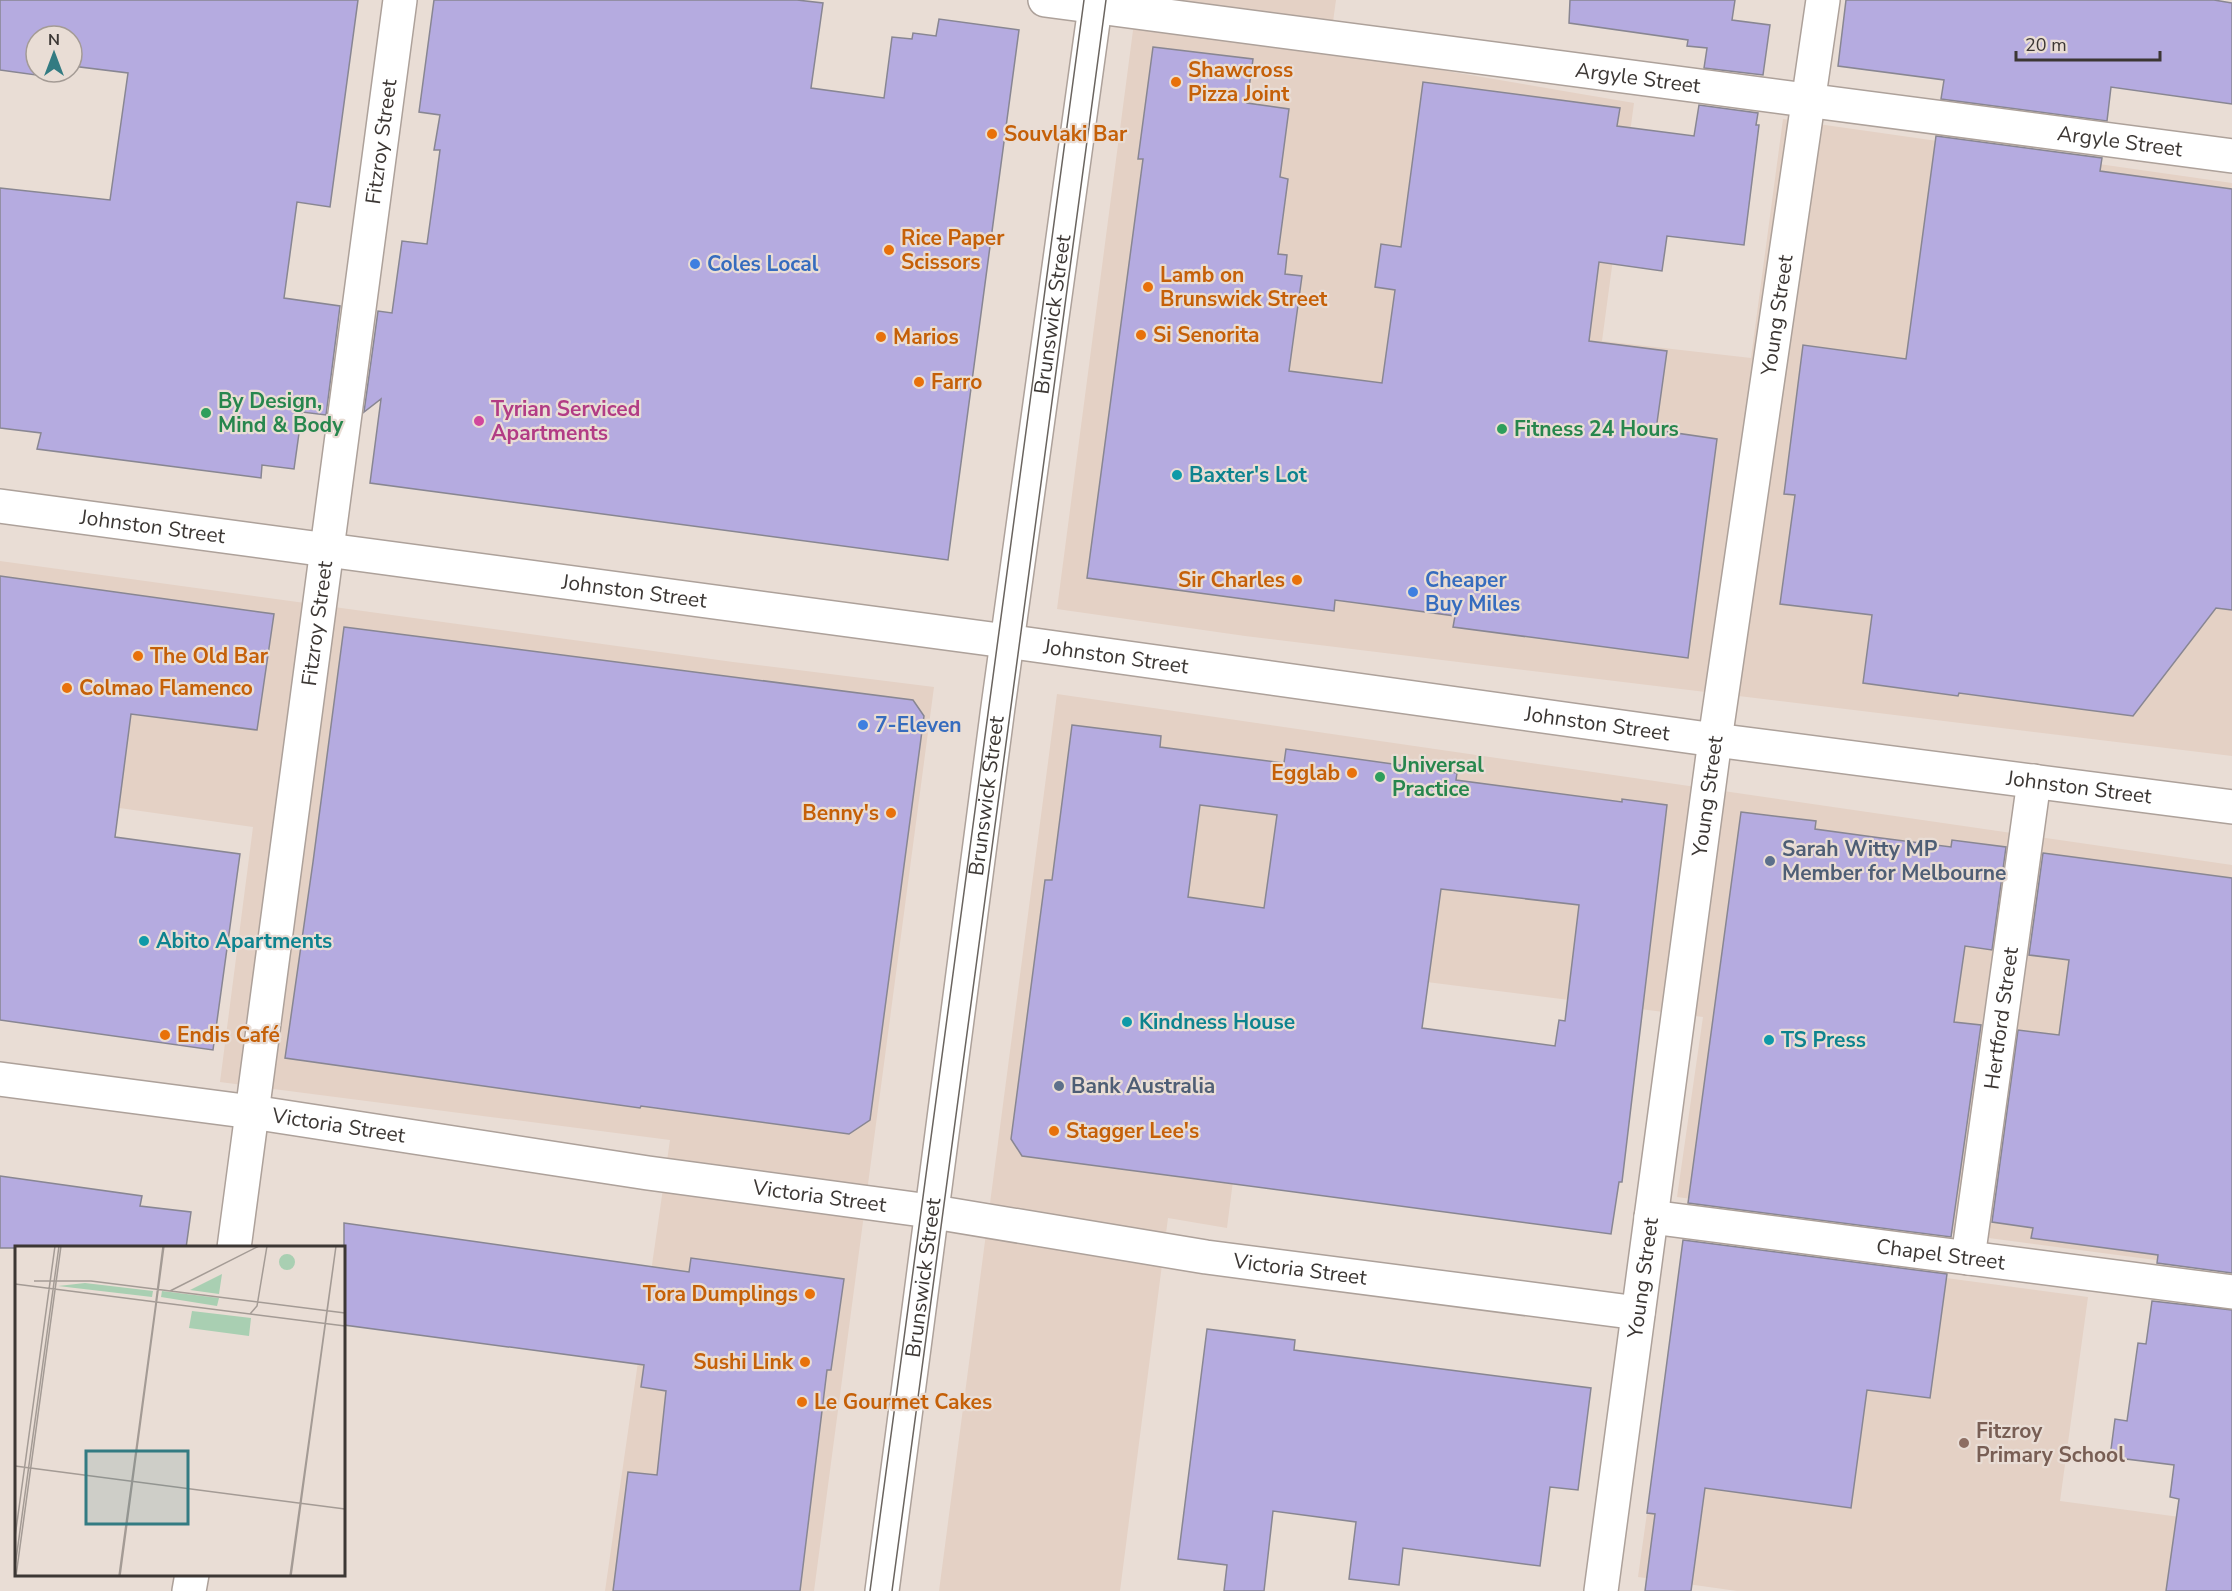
<svg xmlns="http://www.w3.org/2000/svg" width="2232" height="1591" font-family="'Nunito Sans',sans-serif">
	<rect width="100%" height="100%" fill="#e9ddd5"/>
	<path fill="#e4d1c5" d="M1137 0H1336L1329 51 1634 103 1602 341 1751 358 1783 119 2232 183V756L1245 636 1057 609Z
		M0 561 733 662 934 687 814 1591H605L670 1140 220 1082 253 827 0 791Z
		M1057 694 2232 865V1270L1677 1197 1703 1017 1261 961 1227 1228 1168 1218 1120 1591H939Z
		M1946 1278 2088 1297 2060 1501 2232 1524V1591H1737L1638 1577 1647 1513 1701 1520 1705 1488 1851 1508 1867 1390 1930 1397Z"/>
	<path fill="#b5abe0" stroke="#888692" stroke-width="1.5" fill-rule="evenodd" d="M0 0H358L330 207 297 202 284 298 340 306 326 415 302 412 294 469 262 465 261 478 37 449 41 433 0 428V188L110 200 128 73 72 66V36H36V75L0 70Z
		M434 0H797L823 3 811 88 884 98 892 37 912 39 913 33 936 36 939 19 1019 30 948 560 370 483 381 399 364 412 378 311 392 313 402 241 427 244 435 187 440 150H434L440 115 419 112Z
		M1570 0H1735L1732 20 1770 25 1763 75 1704 68 1707 48 1687 46 1688 40 1569 23Z
		M1846 0H2214L2232 3V104L2111 87 2107 121 1941 99 1944 80 1838 66Z
		M1153 47 1253 59 1247 103 1289 109 1280 177 1288 179 1278 254 1287 255 1285 274 1302 276 1289 371 1382 383 1395 290 1375 287 1381 244 1401 247 1423 82 1620 108 1617 126 1694 136 1699 105 1758 113 1756 125H1759L1744 245 1667 236 1662 271 1599 262 1589 341 1667 351 1656 430 1717 439 1688 658 1453 627 1455 616 1335 600 1334 611 1087 578 1143 159H1138Z
		M1936 136 2102 158 2100 171 2232 189V610L2216 608 2133 716 1959 693 1958 696 1863 683 1872 615 1780 604 1795 495 1784 494 1803 345 1906 359Z
		M0 576 274 614 257 730 131 714 115 837 240 854 213 1050 0 1020Z
		M344 627 913 700 924 716 870 1120 849 1134 641 1106 640 1108 285 1058 313 862Z
		M1072 725 1161 736 1160 747 1284 763 1286 749 1457 773 1456 780 1622 802V799L1667 805 1622 1182H1619L1611 1234 1022 1156 1011 1139 1045 880H1052ZM1200 805 1277 815 1264 908 1188 897ZM1441 889 1579 905 1565 1021 1559 1020 1555 1046 1422 1028Z
		M1741 812 1816 821 1815 829 1881 838 1951 847 1952 840 2006 847 1992 950 1965 946 1954 1022 1981 1025 1951 1237 1688 1203Z
		M2043 853 2232 878V1273L2157 1263 2158 1255 2031 1238 2033 1228 1992 1222 2018 1030 2059 1035 2069 960 2029 955Z
		M0 1176 142 1196 140 1206 191 1212 186 1248H0Z
		M344 1223 689 1272 691 1258 844 1279 831 1370H827L800 1591H613L628 1472 657 1475 666 1391 641 1387 644 1365 344 1325Z
		M1683 1240 1947 1274 1930 1398 1867 1390 1851 1508 1705 1488 1691 1591H1645L1655 1514 1647 1513Z
		M2152 1301 2232 1310V1591H2166L2179 1499 2170 1497 2174 1465 2110 1457 2115 1419 2127 1421 2138 1343 2146 1344Z
		M1207 1329 1295 1340 1294 1350 1591 1388 1578 1490 1550 1487 1540 1566 1403 1548 1399 1585 1349 1579 1356 1522 1273 1511 1264 1591H1224L1227 1565 1178 1559Z"/>
	<g fill="none" stroke-linecap="round" stroke-linejoin="round">
		<defs>
			<g id="minor">
				<path id="s1" d="M1045 0 2232 156"/>
				<path id="s2" d="M0 1079 252 1112 648 1173 922 1210 1206 1257 1638 1313"/>
				<path id="s3" d="M1651 1217 2232 1292"/>
				<path id="s4" d="M234 1248 400 0"/>
				<path id="s5" d="M1968 1258 2034 781"/>
				<path d="M189 1591 192 1574"/>
				<path id="s6" d="M1601 1591 1715 740 1823 0"/>
			</g>
			<g id="tertiary">
				<path id="s7" d="M882 1591 998 707 1096 0"/>
			</g>
			<g id="secondary">
				<path id="s8" d="M0 506 1020 643 1715 740 2232 807"/>
			</g>
		</defs>
		<use href="#minor" stroke="#ada19a" stroke-width="36"/>
		<use href="#tertiary" stroke="#ada19a" stroke-width="36"/>
		<use href="#secondary" stroke="#ada19a" stroke-width="36"/>
		<use href="#minor" stroke="#fff" stroke-width="33"/>
		<use href="#tertiary" stroke="#fff" stroke-width="33"/>
		<use href="#secondary" stroke="#fff" stroke-width="33"/>
		<path stroke="#6a645f" stroke-width="1.5" d="M870 1591 1084 0
			M892 1591 1106 0"/>
	</g>
	<g fill="#e8710a" stroke="#e9ddd5" stroke-width="2">
		<circle cx="1176" cy="82" r="6"/>
		<circle cx="992" cy="134" r="6"/>
		<circle cx="889" cy="250" r="6"/>
		<circle cx="1148" cy="287" r="6"/>
		<circle cx="1141" cy="335" r="6"/>
		<circle cx="881" cy="337" r="6"/>
		<circle cx="919" cy="382" r="6"/>
		<circle cx="1297" cy="580" r="6"/>
		<circle cx="138" cy="656" r="6"/>
		<circle cx="67" cy="688" r="6"/>
		<circle cx="1352" cy="773" r="6"/>
		<circle cx="891" cy="813" r="6"/>
		<circle cx="165" cy="1035" r="6"/>
		<circle cx="1054" cy="1131" r="6"/>
		<circle cx="810" cy="1294" r="6"/>
		<circle cx="805" cy="1362" r="6"/>
		<circle cx="802" cy="1402" r="6"/>
	</g>
	<g fill="#3f7fe0" stroke="#e9ddd5" stroke-width="2">
		<circle cx="695" cy="264" r="6"/>
		<circle cx="1413" cy="592" r="6"/>
		<circle cx="863" cy="725" r="6"/>
	</g>
	<g fill="#2e9e5b" stroke="#e9ddd5" stroke-width="2">
		<circle cx="206" cy="413" r="6"/>
		<circle cx="1502" cy="429" r="6"/>
		<circle cx="1380" cy="777" r="6"/>
	</g>
	<circle fill="#d1479c" stroke="#e9ddd5" stroke-width="2" cx="479" cy="421" r="6"/>
	<g fill="#0f9aa8" stroke="#e9ddd5" stroke-width="2">
		<circle cx="1177" cy="475" r="6"/>
		<circle cx="144" cy="941" r="6"/>
		<circle cx="1127" cy="1022" r="6"/>
		<circle cx="1769" cy="1040" r="6"/>
	</g>
	<g fill="#5c6f8a" stroke="#e9ddd5" stroke-width="2">
		<circle cx="1770" cy="861" r="6"/>
		<circle cx="1059" cy="1086" r="6"/>
	</g>
	<circle fill="#8d6e63" stroke="#e9ddd5" stroke-width="2" cx="1964" cy="1443" r="6"/>
	<g text-anchor="middle" dominant-baseline="central" stroke-width="4.5" stroke-linejoin="round" paint-order="stroke">
		<g font-size="21" font-weight="bold" fill="#c56008" stroke="#e9ddd5" text-anchor="start">
			<text x="1188" y="70">Shawcross<tspan x="1188" dy="24">Pizza Joint</tspan></text>
			<text x="1004" y="134">Souvlaki Bar</text>
			<text x="901" y="238">Rice Paper<tspan x="901" dy="24">Scissors</tspan></text>
			<text x="1160" y="275">Lamb on<tspan x="1160" dy="24">Brunswick Street</tspan></text>
			<text x="1153" y="335">Si Senorita</text>
			<text x="893" y="337">Marios</text>
			<text x="931" y="382">Farro</text>
			<text x="1285" y="580" text-anchor="end">Sir Charles</text>
			<text x="150" y="656">The Old Bar</text>
			<text x="79" y="688">Colmao Flamenco</text>
			<text x="1340" y="773" text-anchor="end">Egglab</text>
			<text x="879" y="813" text-anchor="end">Benny's</text>
			<text x="177" y="1035">Endis Café</text>
			<text x="1066" y="1131">Stagger Lee's</text>
			<text x="798" y="1294" text-anchor="end">Tora Dumplings</text>
			<text x="793" y="1362" text-anchor="end">Sushi Link</text>
			<text x="814" y="1402">Le Gourmet Cakes</text>
		</g>
		<g font-size="21" fill="#3c3734" stroke="#e9ddd5">
			<text stroke="none"><textPath href="#s1" startOffset="598">Argyle Street</textPath></text>
			<text stroke="none"><textPath href="#s1" startOffset="1084">Argyle Street</textPath></text>
			<text stroke="none"><textPath href="#s4" startOffset="1116">Fitzroy Street</textPath></text>
			<text stroke="none"><textPath href="#s7" startOffset="1288">Brunswick Street</textPath></text>
			<text stroke="none"><textPath href="#s6" startOffset="1288">Young Street</textPath></text>
			<text stroke="none"><textPath href="#s8" startOffset="154">Johnston Street</textPath></text>
			<text stroke="none"><textPath href="#s8" startOffset="640">Johnston Street</textPath></text>
			<text stroke="none"><textPath href="#s4" startOffset="630">Fitzroy Street</textPath></text>
			<text stroke="none"><textPath href="#s8" startOffset="1126">Johnston Street</textPath></text>
			<text stroke="none"><textPath href="#s8" startOffset="1612">Johnston Street</textPath></text>
			<text stroke="none"><textPath href="#s8" startOffset="2098">Johnston Street</textPath></text>
			<text stroke="none"><textPath href="#s7" startOffset="802">Brunswick Street</textPath></text>
			<text stroke="none"><textPath href="#s6" startOffset="802">Young Street</textPath></text>
			<text stroke="none"><textPath href="#s5" startOffset="242">Hertford Street</textPath></text>
			<text stroke="none"><textPath href="#s2" startOffset="342">Victoria Street</textPath></text>
			<text stroke="none"><textPath href="#s2" startOffset="828">Victoria Street</textPath></text>
			<text stroke="none"><textPath href="#s3" startOffset="292">Chapel Street</textPath></text>
			<text stroke="none"><textPath href="#s2" startOffset="1314">Victoria Street</textPath></text>
			<text stroke="none"><textPath href="#s7" startOffset="316">Brunswick Street</textPath></text>
			<text stroke="none"><textPath href="#s6" startOffset="316">Young Street</textPath></text>
		</g>
		<g font-size="21" font-weight="bold" fill="#366cbe" stroke="#e9ddd5" text-anchor="start">
			<text x="707" y="264">Coles Local</text>
			<text x="1425" y="580">Cheaper<tspan x="1425" dy="24">Buy Miles</tspan></text>
			<text x="875" y="725">7-Eleven</text>
		</g>
		<g font-size="21" font-weight="bold" fill="#27864d" stroke="#e9ddd5" text-anchor="start">
			<text x="218" y="401">By Design,<tspan x="218" dy="24">Mind &amp; Body</tspan></text>
			<text x="1514" y="429">Fitness 24 Hours</text>
			<text x="1392" y="765">Universal<tspan x="1392" dy="24">Practice</tspan></text>
		</g>
		<g font-size="21" font-weight="bold" fill="#b23c85" stroke="#e9ddd5" text-anchor="start">
			<text x="491" y="409">Tyrian Serviced<tspan x="491" dy="24">Apartments</tspan></text>
		</g>
		<g font-size="21" font-weight="bold" fill="#0d838f" stroke="#e9ddd5" text-anchor="start">
			<text x="1189" y="475">Baxter's Lot</text>
			<text x="156" y="941">Abito Apartments</text>
			<text x="1139" y="1022">Kindness House</text>
			<text x="1781" y="1040">TS Press</text>
		</g>
		<g font-size="21" font-weight="bold" fill="#4e5e75" stroke="#e9ddd5" text-anchor="start">
			<text x="1782" y="849">Sarah Witty MP<tspan x="1782" dy="24">Member for Melbourne</tspan></text>
			<text x="1071" y="1086">Bank Australia</text>
		</g>
		<g font-size="21" font-weight="bold" fill="#785e54" stroke="#e9ddd5" text-anchor="start">
			<text x="1976" y="1431">Fitzroy<tspan x="1976" dy="24">Primary School</tspan></text>
		</g>
	</g>
	<g transform="translate(15 1246)">
		<rect width="330" height="330" fill="#e9ddd5"/>
		<path d="M264 16a8 8 0 1 1 16 0a8 8 0 1 1-16 0ZM207 28 204 48 175 44ZM70 37 138 45 137 51 43 40ZM147 45 204 52 202 60 146 51ZM177 65 236 72 234 90 174 82Z" fill="#a9cfb2"/>
		<path fill="none" stroke="#a49b95" stroke-width="1.5" d="M19 35H76L330 67M0 38 330 80M155 45 244 0M141 55 148 0M235 68 242 60 252 0M0 220 330 263M0 291 40 0M0 321 44 0M1 330 46 0M104 330 141 56M105 330 149 0M275 330 321 0M276 330 321 0"/>
		<path fill="#337b82" fill-opacity="0.15" stroke="#337b82" stroke-width="3" d="M71 205H173V278H71Z"/>
		<rect width="330" height="330" fill="none" stroke="#3c3734" stroke-width="3"/>
	</g>
	<g transform="translate(54 54)"><circle r="28" fill="#e9ddd5" stroke="#a49b95" stroke-width="1.5"/>
	<path d="M0-4.5L10 22L0 15L-10 22Z" fill="#337b82"/>
	<text y="-9" font-size="16" font-weight="bold" text-anchor="middle" fill="#3c3734">N</text>
	</g>
	<path d="M2016 51v9h144v-9" fill="none" stroke="#3c3734" stroke-width="3"/>
	<text x="2025" y="51" font-size="18" fill="#3c3734" stroke="#e9ddd5" stroke-width="4.5" paint-order="stroke">20 m</text>
</svg>
